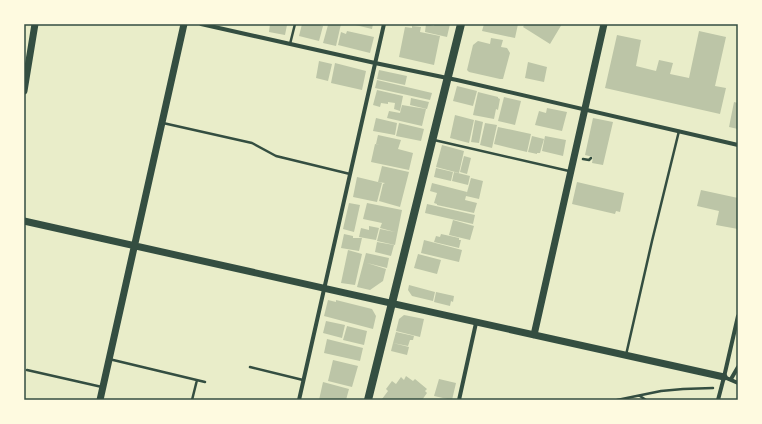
<svg xmlns="http://www.w3.org/2000/svg" width="762" height="424" font-family="Mulish,sans-serif">
	<rect width="100%" height="100%" fill="#e9edc9"/>
	<path fill="#bcc5a7" d="M270 24 287 25 285 35 269 32Z
		M302 24H316L323 26 319 41 299 36Z
		M325 24H341L336 46 323 43 328 25Z
		M351 24H373L372 29Z
		M426 24 434 26 435 24H450L447 37 425 32Z
		M484 24H518L515 38 482 31Z
		M525 24H562L550 44 523 27Z
		M412 26 421 27 420 32 440 36 434 65 399 57 405 27 412 28Z
		M347 31 374 37 370 53 338 45 341 32 346 34Z
		M699 31 726 37 715 86 726 88 720 114 605 88 617 35 641 40 636 66 656 71 659 60 673 63 670 74 689 78Z
		M491 38 503 40 501 47 507 48 510 53 503 79H500L469 72 467 70 473 45 478 41 490 44Z
		M319 61 332 64 328 81 316 78Z
		M528 62 547 67 544 82 525 78Z
		M335 63 366 71 362 90 331 83Z
		M379 70 407 76 405 85 377 79Z
		M377 80 432 93 430 100 375 88Z
		M457 86 477 91 473 106 453 101Z
		M377 90 403 96 400 111 394 109 395 103 388 102V104L381 103 380 107 373 105Z
		M478 92 498 97V98L500 99 498 110 496 109 494 119 473 115Z
		M504 97 521 101 515 125 498 121Z
		M411 98 429 102 427 109 410 105Z
		M734 102 738 103V129L729 127Z
		M402 105 426 109 422 126 387 118 389 111 400 113Z
		M547 108 567 112 562 131 535 125 539 111 546 113Z
		M455 115 474 120 469 143 450 138Z
		M376 118 397 123 395 135 373 131Z
		M593 118 613 122 603 165 592 163 593 157 585 155Z
		M475 120 483 122 479 143 471 142Z
		M399 123 424 129 421 141 396 136Z
		M485 123 497 125 492 148 480 145Z
		M498 127 531 134 527 152 494 144Z
		M378 135 401 140 398 149 413 153 409 170 371 162 375 144 380 145 376 144Z
		M532 136 544 139 540 153H537V154L528 152Z
		M545 136 566 140 563 156 542 151Z
		M442 145 464 151 459 173 436 167Z
		M464 156 471 158 467 174 460 172Z
		M382 166 409 172 400 207 379 201 383 184 385 183 378 182Z
		M436 168 453 172 451 181 434 177Z
		M454 172 470 176 468 185 452 181Z
		M357 177 382 183 377 202 353 197Z
		M471 178 483 181 479 199 466 196Z
		M577 182 624 193 620 212 616 211 615 214 572 204Z
		M432 183 467 192 465 200 477 203 474 213 437 205V204L434 203 437 193 430 191Z
		M701 190 738 198V229L716 225 719 211 697 206Z
		M349 203 360 205 354 232 343 229Z
		M367 203 402 210 395 245 377 241 380 229 395 232 380 228 382 223 363 219Z
		M427 204 475 215 473 224 425 213Z
		M453 220 474 226 470 240 449 235Z
		M369 226 379 228 376 240 359 237 361 228 369 230Z
		M344 234 353 236V238H362L359 251 341 248Z
		M441 234 459 238V240H461L459 248 434 242 436 236 440 237Z
		M424 240 462 250 459 262 421 253Z
		M377 242 394 245 391 256 375 252Z
		M348 250 362 254 355 285 341 283Z
		M366 253 389 258 387 268 367 263 386 269 383 281 370 290 357 287Z
		M418 254 441 260 437 274 414 268Z
		M409 285 435 292 433 301 412 296 408 290Z
		M436 292 454 296 453 302 451 301 450 306 434 302Z
		M328 300 336 302V300L372 309 376 316 373 329 324 316Z
		M404 315 424 319 420 337 396 331 399 319Z
		M326 321 345 325 342 338 323 333Z
		M347 326 367 331 364 345 343 340Z
		M396 332 414 336 413 340H410L408 346 393 343Z
		M327 339 363 348 360 361 324 353Z
		M393 343 409 347 407 355 391 351Z
		M333 360 358 366 352 387 328 381Z
		M406 376 413 381 415 379 427 389 425 391 427 393 422 400 382 399 388 391 386 389 392 381 396 384 401 377 404 380Z
		M439 379 456 383 452 400 434 396Z
		M323 382 349 389 346 400H319Z"/>
	<g fill="none" stroke-linecap="round" stroke-linejoin="round">
		<path stroke="#344e41" stroke-width="2.5" d="M583 159 589 160 591 158
			M640 396 646 400
			M617 400 661 391 683 389 713 388"/>
		<path stroke="#344e41" stroke-width="2.5" d="M290 44 295 24
			M163 123 252 143 276 156 350 174
			M434 140 569 171
			M626 355 652 241 679 131
			M109 359 205 382
			M250 367 303 380
			M27 370 102 387
			M192 400 197 380"/>
		<path stroke="#344e41" stroke-width="4" d="M201 24 375 63 457 80 738 145
			M724 377 738 383
			M731 379 738 367
			M299 400 384 24
			M459 400 476 323
			M718 400 724 377 738 316"/>
		<path stroke="#344e41" stroke-width="7" d="M24 91 35 24
			M24 221C257 273 491 326 724 377
			M534 335 604 24
			M100 400 184 24"/>
		<path stroke="#344e41" stroke-width="8" d="M368 400 461 24"/>
	</g>
	<rect width="762" height="424" fill="none" stroke="#fefae0" stroke-width="50"/>
	<rect x="25" y="25" width="712" height="374" fill="none" stroke="#344e41" stroke-width="1.5"/>
</svg>
